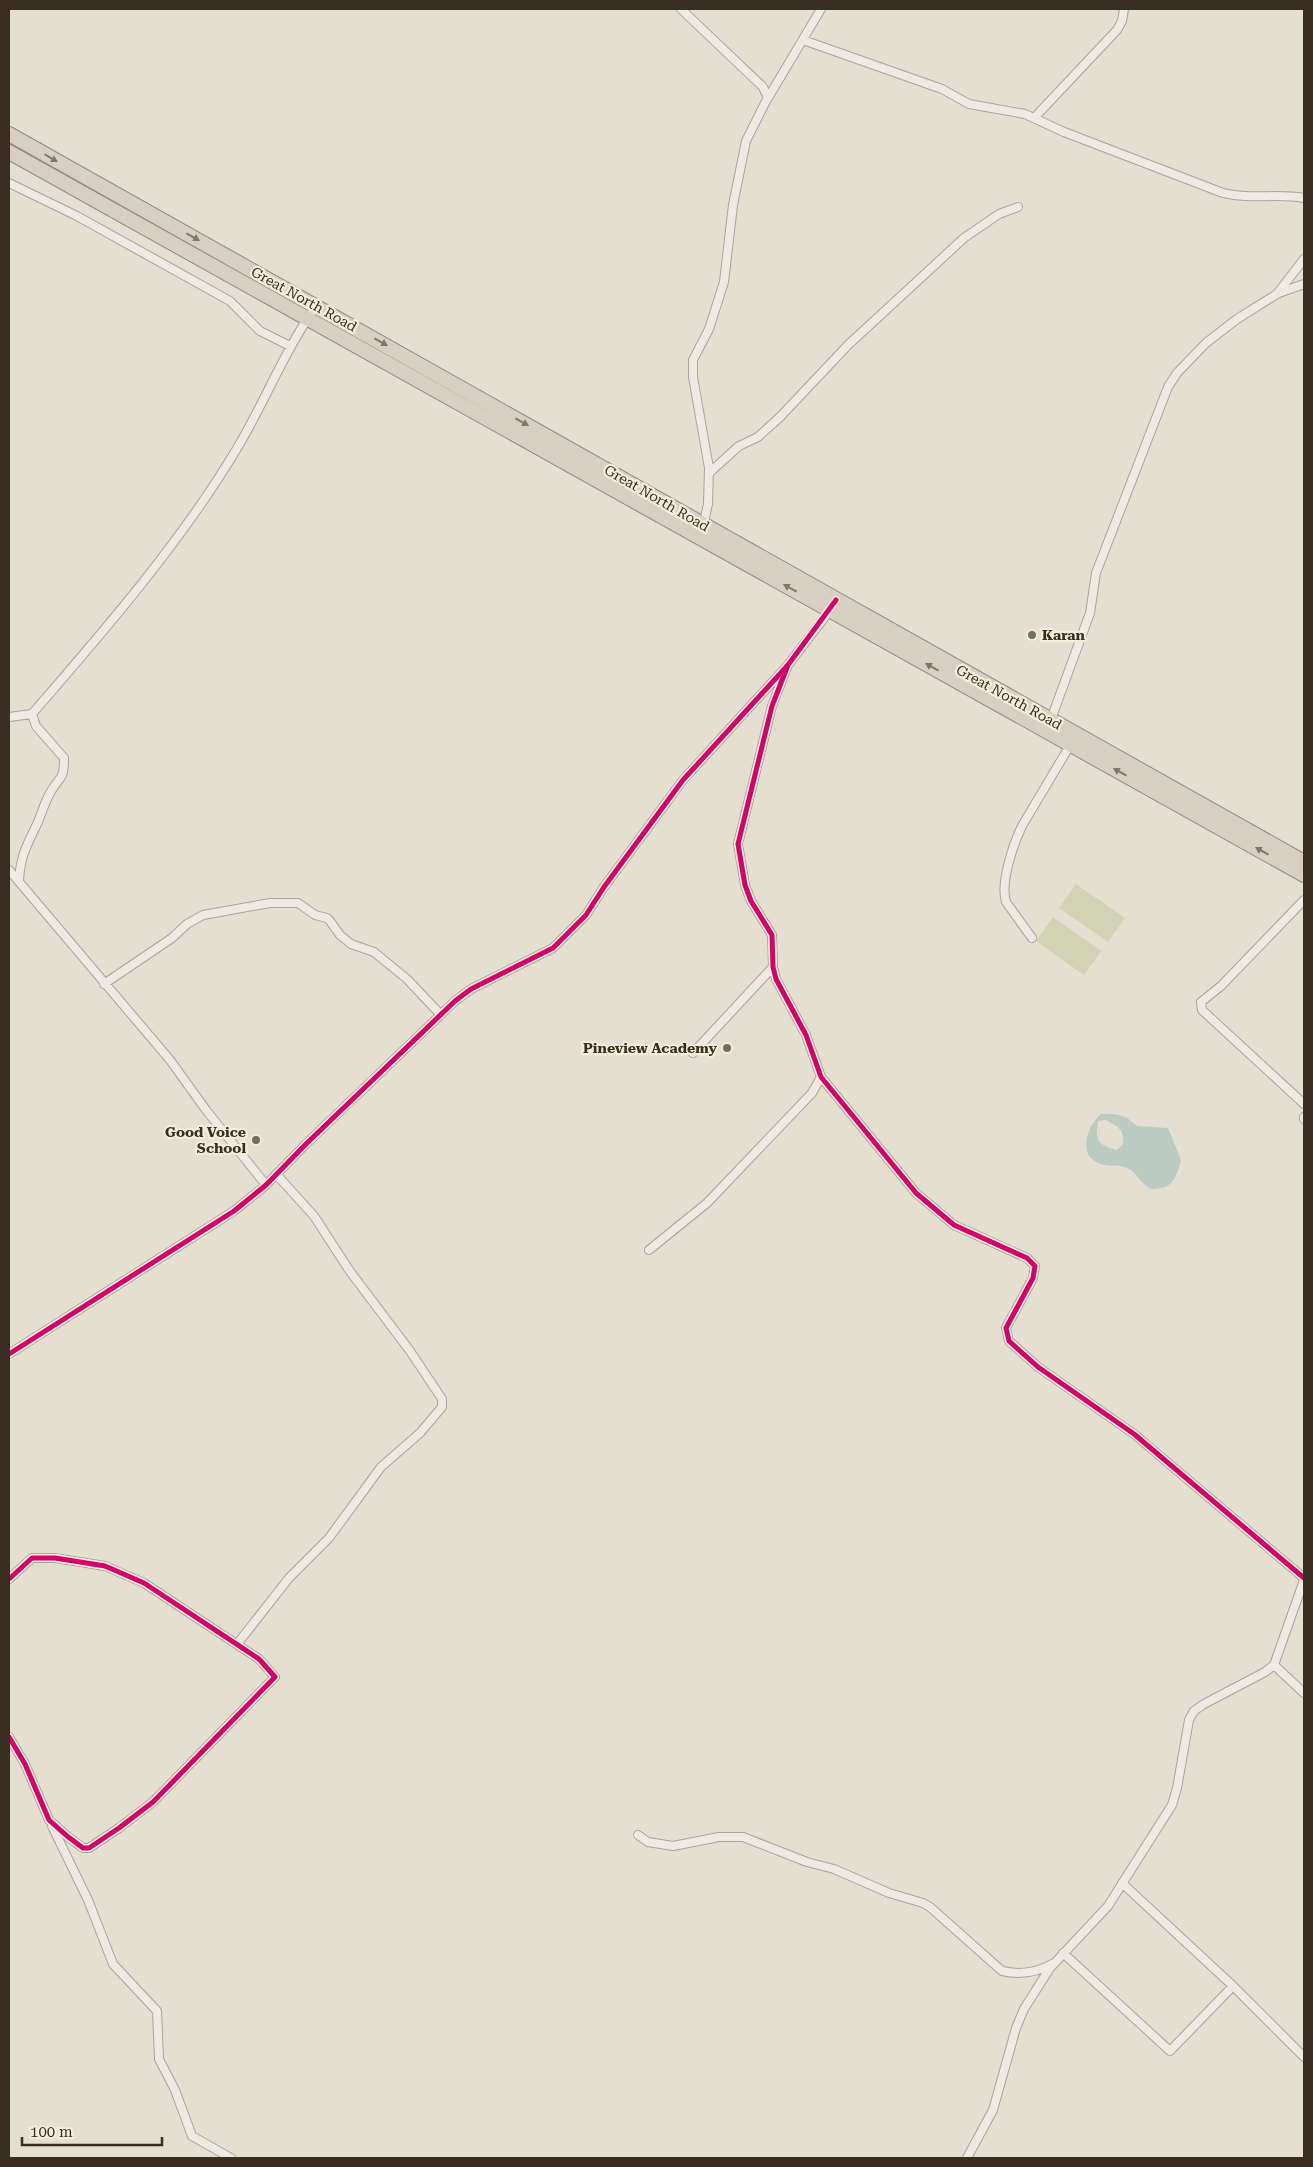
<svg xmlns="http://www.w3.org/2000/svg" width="1313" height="2167" font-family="'Roboto Serif',serif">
	<rect width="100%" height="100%" fill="#e4dfd1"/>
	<path fill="#d2d3b5" d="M1076 884 1125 918 1108 942 1059 908Z
		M1053 917 1101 951 1084 975 1036 941Z"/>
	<path fill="#bbcac2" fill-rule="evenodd" d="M1101 1114H1114L1126 1117 1137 1126 1168 1128 1181 1160C1178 1172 1174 1187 1160 1188 1157 1189 1152 1190 1149 1188 1140 1183 1137 1172 1127 1168 1118 1164 1109 1167 1101 1164 1076 1156 1087 1126 1101 1114ZM1106 1120C1118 1126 1124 1129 1123 1144L1117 1150C1098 1145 1095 1141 1098 1121Z"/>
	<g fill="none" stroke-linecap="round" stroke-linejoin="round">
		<defs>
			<path id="street" d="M681 9 763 87 768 98
				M803 40 942 89 969 104 1025 114 1064 132 1223 193C1250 200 1277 193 1304 198
				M1034 118 1117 30 1122 21 1124 9
				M9 183 77 216 230 301 260 331 290 346
				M1279 293 1304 284
				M709 473 739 446 758 437 780 417 848 345 964 238 999 214 1018 207
				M703 526 708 504 709 468 693 377V360L709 329 724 282 733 205 746 141 765 103 821 9
				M788 665 772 706 738 844 745 885 751 901 772 935 773 967 776 979 806 1035 821 1077 916 1193 954 1225 1027 1258 1035 1266 1033 1278 1006 1328 1009 1341 1038 1367 1134 1434 1304 1578
				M9 717 32 714C104 631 183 540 239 445 266 399 285 350 316 306
				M1050 722 1090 613 1096 573 1168 387 1177 373 1206 343 1237 319 1277 294 1304 259
				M9 870 170 1060 206 1110 266 1185
				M19 881C20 856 28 843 38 822 42 812 45 802 50 793 60 775 64 782 64 758L36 726 32 714
				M1304 900 1221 986 1201 1002 1202 1010 1304 1104
				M1032 938 1006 902C1000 883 1013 845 1022 826L1072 742
				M104 984 172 938 187 924 203 915 270 903H298L315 915 327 918 330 921 340 935 351 944 374 952 407 979 440 1014
				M693 1053 773 967
				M1304 1119V1117
				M649 1250 707 1203 812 1093 821 1077
				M9 1354 234 1211 266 1185 306 1144 455 1001 471 989 553 948 586 915 604 887 683 780 788 665 831 609
				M9 1579 32 1558H55L105 1566 144 1583 259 1659 275 1677 153 1802 119 1828 89 1848H83L67 1836 49 1820 25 1764 9 1737
				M238 1643 289 1578 329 1538 381 1467 420 1433 442 1407V1399L410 1351 349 1270 314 1216 276 1174
				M1274 1665 1304 1693
				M52 1826 88 1900 113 1964 157 2011 159 2059 175 2090 192 2136 231 2158
				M638 1835 648 1842 673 1846 719 1837H743L807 1862 834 1869 889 1893 923 1903 930 1907 1002 1971C1020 1975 1036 1973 1052 1964
				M1122 1883 1233 1986 1304 2057
				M1063 1953 1170 2051 1233 1986
				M967 2158 993 2110 1016 2028 1024 2009 1050 1968 1108 1906 1172 1805 1177 1788 1189 1720 1194 1711 1204 1704 1265 1672 1274 1665 1304 1580"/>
			<path id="highway" d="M9 134 1304 862
				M9 152 1304 875"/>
		</defs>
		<use href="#street" stroke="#aaa499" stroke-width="10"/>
		<use href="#highway" stroke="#908a80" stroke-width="16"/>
		<use href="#street" stroke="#eceae2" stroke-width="8"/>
		<use href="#highway" stroke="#d7d0c2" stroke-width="14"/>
		<defs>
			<path id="cycleway" d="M788 665 772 706 738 844 745 885 751 901 772 935 773 967 776 979 806 1035 821 1077 916 1193 954 1225 1027 1258 1035 1266 1033 1278 1006 1328 1009 1341 1038 1367 1134 1434 1304 1578
				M9 1354 234 1211 266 1185 306 1144 455 1001 471 989 553 948 586 915 604 887 683 780 788 665 836 600
				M9 1579 32 1558H55L105 1566 144 1583 259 1659 275 1677 153 1802 119 1828 89 1848H83L67 1836 49 1820 25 1764 9 1737"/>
		</defs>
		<use href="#cycleway" stroke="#f4edd8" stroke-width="8"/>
		<use href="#cycleway" stroke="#d6006c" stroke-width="5"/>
	</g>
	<defs><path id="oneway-solid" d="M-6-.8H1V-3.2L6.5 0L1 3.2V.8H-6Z" transform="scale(1.25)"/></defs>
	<g fill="#807669">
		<use href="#oneway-solid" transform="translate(51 158) rotate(30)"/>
		<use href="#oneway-solid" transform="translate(193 237) rotate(29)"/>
		<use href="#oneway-solid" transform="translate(381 342) rotate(29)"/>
		<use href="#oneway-solid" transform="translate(522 422) rotate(29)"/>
		<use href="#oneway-solid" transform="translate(790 588) rotate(-151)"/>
		<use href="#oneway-solid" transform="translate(932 667) rotate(-151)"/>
		<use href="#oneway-solid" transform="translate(1120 772) rotate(-151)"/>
		<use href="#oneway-solid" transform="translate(1262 851) rotate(-151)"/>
	</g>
	<g fill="#756b5f" stroke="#f4edd8" stroke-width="2">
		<circle cx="1032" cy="635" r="5"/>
		<circle cx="727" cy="1048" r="5"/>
		<circle cx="256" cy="1140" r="5"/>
	</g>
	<g text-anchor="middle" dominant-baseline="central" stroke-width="4.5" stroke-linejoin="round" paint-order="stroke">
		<g font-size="14" fill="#392d21" stroke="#f4edd8">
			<text transform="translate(304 299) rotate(29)">Great North Road</text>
			<text transform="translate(657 498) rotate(30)">Great North Road</text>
			<text transform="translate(1009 697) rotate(29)">Great North Road</text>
		</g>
		<g font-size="14" font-weight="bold" fill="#392d21" stroke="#f4edd8" text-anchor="end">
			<text x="1042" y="635" text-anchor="start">Karan</text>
			<text x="717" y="1048">Pineview Academy</text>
			<text x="246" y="1132">Good Voice<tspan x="246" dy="16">School</tspan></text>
		</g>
	</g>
	<rect width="1313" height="2167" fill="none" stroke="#392d21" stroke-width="20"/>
	<path d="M22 2137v8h140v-8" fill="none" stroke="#392d21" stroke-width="2.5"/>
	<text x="30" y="2137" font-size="15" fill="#392d21" stroke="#f4edd8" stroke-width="4" paint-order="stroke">100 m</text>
</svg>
